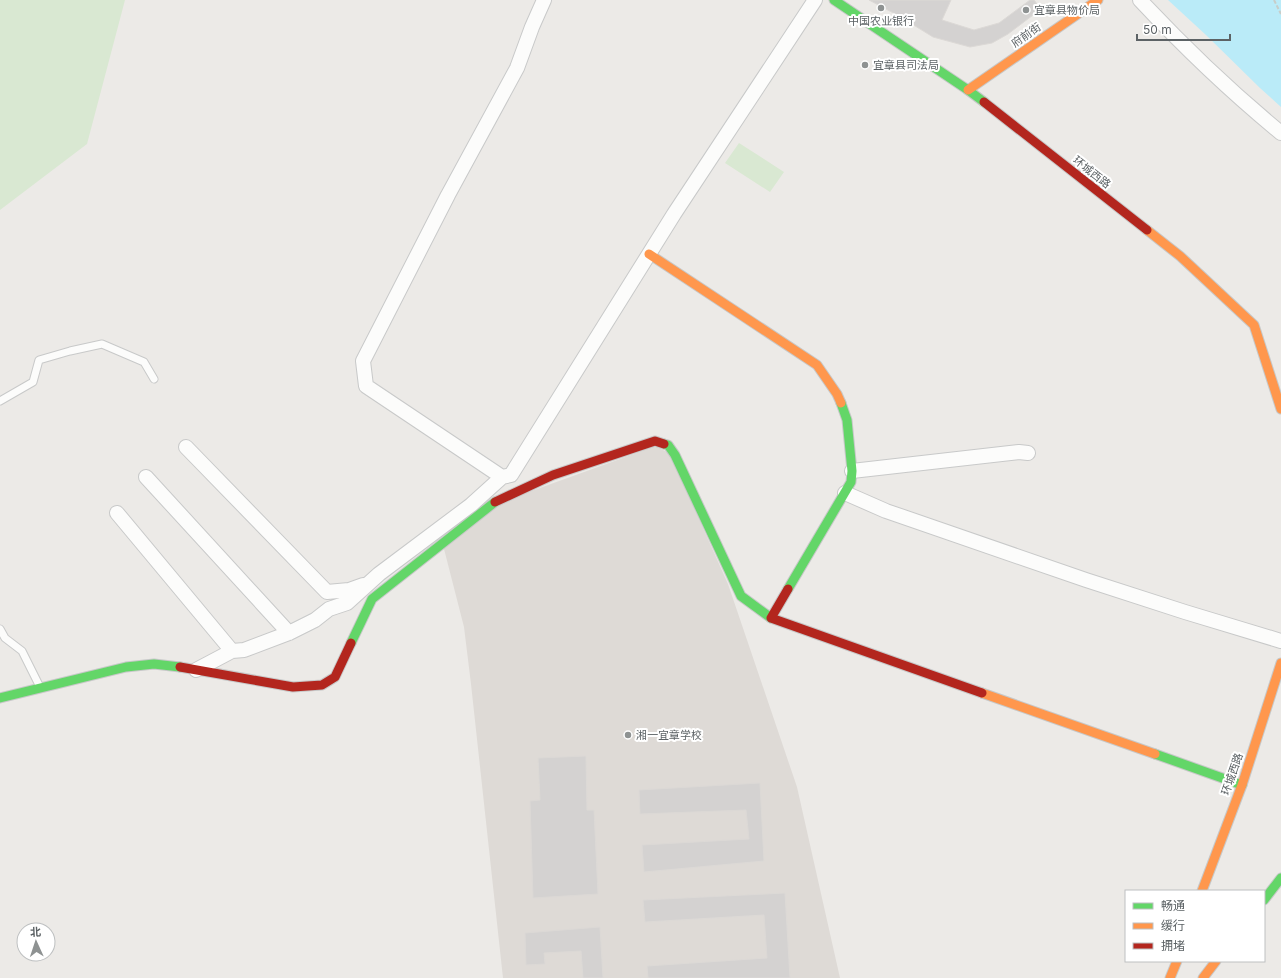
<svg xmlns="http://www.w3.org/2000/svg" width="1281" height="978" font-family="Inter,'Noto Sans SC',sans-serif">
	<rect width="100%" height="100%" fill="#eceae7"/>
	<path fill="#dedad6" d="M656 446 670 454 728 584 797 787 840 978H503L471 684 464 627 443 545 493 505Z"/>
	<path fill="#d9e8d2" d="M0 0H125L87 144 0 210Z
		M739 143 784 172 770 192 725 163Z"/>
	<path fill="#baebf8" d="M1168 0H1281V107L1260 88 1206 35Z"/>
	<path fill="#d4d2d1" stroke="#dcd9d6" d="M869 0H951L942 20 974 30 999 23 1030 0H1034L1041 9 1008 34 992 43 970 47 933 37 899 16Z
		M586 756 587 810H594L598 894 533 898 530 801 540 800 538 758Z
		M760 783 764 861 644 872 642 845 749 839 746 810 640 814 639 790Z
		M785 893 790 978H648L647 966 767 958 764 915 645 922 643 900Z
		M600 927 603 978H583L581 951 544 953 545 964 526 965 525 933Z"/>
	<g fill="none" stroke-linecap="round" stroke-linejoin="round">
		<defs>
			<path id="lane" d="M0 401 33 382 39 360 70 351 102 344 144 362 154 379
				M0 629 5 638 22 651 40 687"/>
			<path id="street" d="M1140 0C1184 47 1231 92 1281 133
				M186 447 327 592 349 590 363 585
				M852 471 1019 452 1028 453
				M146 477 289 633
				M502 477 366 386 363 361 448 195 517 68 532 27 544 0
				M845 493 886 511 1086 580 1185 612 1281 641
				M117 513 232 651
				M196 670 232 651 244 650 289 633 315 620 329 609 347 603 379 574 471 505 502 477 511 475 674 214 815 0"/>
			<path id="fast" d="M834 0 968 90 984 102
				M664 444 668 445 675 455 741 596 771 618
				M788 589 851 482 852 471 847 420 841 403
				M351 643 372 599 495 502
				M0 698 126 667 154 664 180 667
				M1155 754 1242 785
				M1264 900 1281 878"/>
			<path id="slow" d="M968 90 1098 0
				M1147 230 1180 256 1254 325 1281 409
				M649 254 817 365 837 394 841 403
				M982 693 1155 754
				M1202 891 1242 785 1281 663
				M1170 978 1177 961
				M1203 978 1216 961"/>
			<path id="jam" d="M984 102 1147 230
				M495 502 553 475 655 441 664 444
				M788 589 771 618 982 693
				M180 667 293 687 322 685 335 677 351 643"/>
		</defs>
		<use href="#lane" stroke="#c8c9c9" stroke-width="9"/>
		<use href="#street" stroke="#c8c9c9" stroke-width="16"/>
		<use href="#fast" stroke="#c7c8c8" stroke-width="11"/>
		<use href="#slow" stroke="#c7c8c8" stroke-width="11"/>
		<use href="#jam" stroke="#c7c8c8" stroke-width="11"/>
		<path stroke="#c7cdc9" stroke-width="2" stroke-dasharray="4 2" stroke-linecap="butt" d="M1274 0 1281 14"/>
		<use href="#lane" stroke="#fcfcfb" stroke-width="7"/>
		<use href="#street" stroke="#fcfcfb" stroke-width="14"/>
		<use href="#fast" stroke="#63d668" stroke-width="9"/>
		<use href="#slow" stroke="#ff974d" stroke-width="9"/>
		<use href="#jam" stroke="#b3261e" stroke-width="9"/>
	</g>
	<g fill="#8e9292" stroke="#fff" stroke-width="1.5">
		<circle cx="881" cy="8" r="4"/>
		<circle cx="1026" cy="10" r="4"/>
		<circle cx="865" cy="65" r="4"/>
		<circle cx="628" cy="735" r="4"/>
	</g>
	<g text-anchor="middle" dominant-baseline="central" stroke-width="4" stroke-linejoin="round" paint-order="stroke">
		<g font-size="11" fill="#5c6265" stroke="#fff" text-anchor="start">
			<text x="1034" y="10">宜章县物价局</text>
			<text x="881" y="21" text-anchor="middle">中国农业银行</text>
			<text x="873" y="65">宜章县司法局</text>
			<text x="636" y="735">湘一宜章学校</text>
		</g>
		<g font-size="11" fill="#5c6265" stroke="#fff">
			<text transform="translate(1026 35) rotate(-35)">府前街</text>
			<text transform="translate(1092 172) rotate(38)">环城西路</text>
			<text transform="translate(1232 774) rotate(-71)">环城西路</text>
		</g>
	</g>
	<rect x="1125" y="890" width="140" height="72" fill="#ffffff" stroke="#bec0c1"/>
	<rect x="1133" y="903" width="20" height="6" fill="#63d668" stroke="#bec0c1"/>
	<text x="1161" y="910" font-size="12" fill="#5c6265">畅通</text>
	<rect x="1133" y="923" width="20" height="6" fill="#ff974d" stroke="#bec0c1"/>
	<text x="1161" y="930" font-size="12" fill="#5c6265">缓行</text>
	<rect x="1133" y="943" width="20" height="6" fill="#b3261e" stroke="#bec0c1"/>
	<text x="1161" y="950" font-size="12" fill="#5c6265">拥堵</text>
	<g transform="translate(36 942) rotate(357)"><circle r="19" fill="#ffffff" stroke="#bec0c1"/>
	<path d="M0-3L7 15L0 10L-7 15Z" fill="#8e9292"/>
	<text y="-6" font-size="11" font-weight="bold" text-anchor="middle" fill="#5c6265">北</text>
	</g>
	<path d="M1137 34v6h93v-6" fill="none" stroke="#5c6265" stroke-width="2"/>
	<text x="1143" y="34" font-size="12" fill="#5c6265" stroke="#ffffff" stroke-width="3" paint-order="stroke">50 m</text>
</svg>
